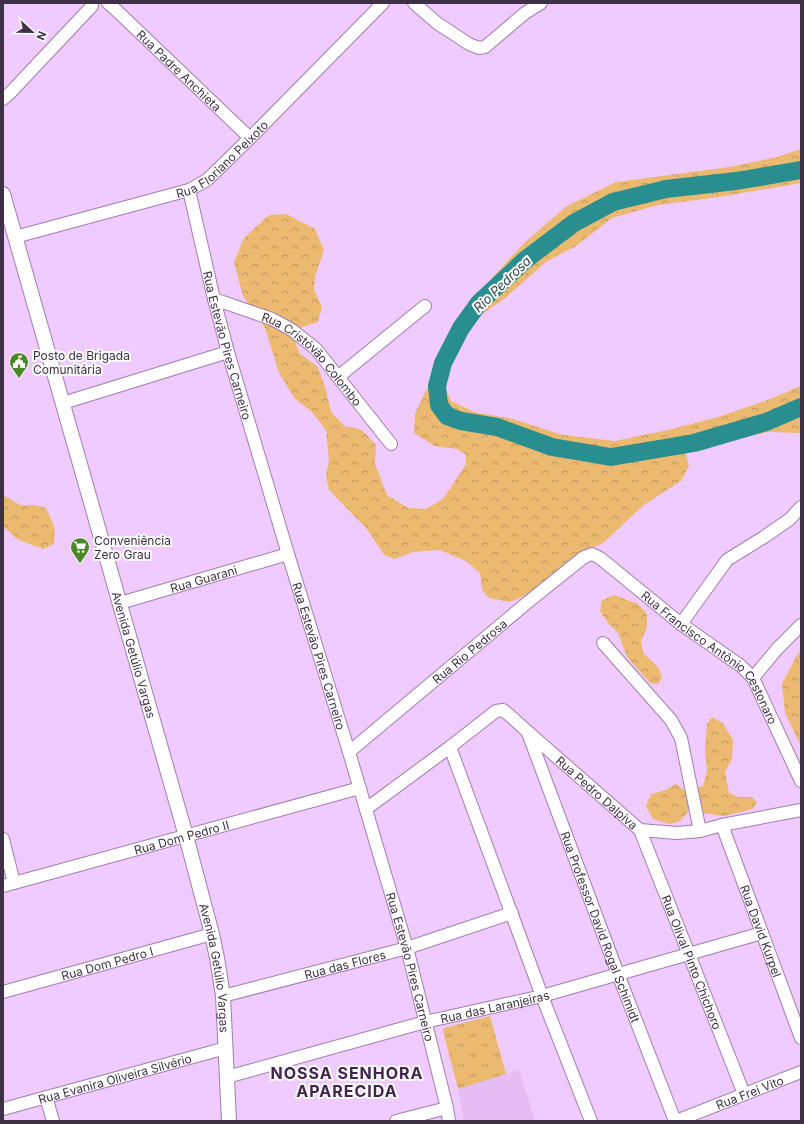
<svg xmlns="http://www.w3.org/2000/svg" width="804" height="1124" font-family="Inter,sans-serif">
	<defs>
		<pattern id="forest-crowns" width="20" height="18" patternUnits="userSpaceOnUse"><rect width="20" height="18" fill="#ebb970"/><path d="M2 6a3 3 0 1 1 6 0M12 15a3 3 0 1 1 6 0" fill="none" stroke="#c0975e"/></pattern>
		<pattern id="park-tufts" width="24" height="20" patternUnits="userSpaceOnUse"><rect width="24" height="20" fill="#ebb970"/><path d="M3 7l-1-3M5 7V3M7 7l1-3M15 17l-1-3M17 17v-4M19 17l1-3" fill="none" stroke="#c0975e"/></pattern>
	</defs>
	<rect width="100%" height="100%" fill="#f0cbff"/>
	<path fill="#e5bcf4" d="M519 1070 535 1121H464L458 1089Z"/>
	<path fill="url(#forest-crowns)" d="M801 149V183L719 197 658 205 612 218 576 246 546 262 504 299 481 315H474V304L491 279 525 242 567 206 616 182 730 167 777 157Z
		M286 214 315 229 324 250 315 277 314 290 322 307 318 322 302 327 295 340 299 353 318 367 326 390 331 412 345 426 362 430 376 445 375 464 387 495 408 508 426 509 443 499 466 464V455L457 449 435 446 414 433 415 414 426 390 435 382 444 385 451 401 474 412 513 419 563 435 615 441 668 430 718 417 765 401 801 386V433L768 432 714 444 691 447 686 453 689 466 681 481 644 505 603 543 580 554 527 595 510 602 489 598 482 590 480 573 466 561 440 550 413 552 395 559 384 555 367 529 329 490 326 476 329 460 326 430 311 411 295 399 279 373 265 328 243 296 234 262 244 238 269 215Z
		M3 495 20 505H35L46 508 55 528 54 544 43 549 17 539 3 526Z
		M614 595 638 604 647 614V627L641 641 643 653 658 667 662 677 658 684 650 683 627 657 618 633 607 622 600 611 602 600Z
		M801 651V746L785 713 782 684 797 655Z
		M712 717 723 723 733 740 732 759 725 772 729 793 739 797H752L757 802 753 809 724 816 689 811 680 821 669 824 653 819 646 806 651 794 666 790 676 784 685 791 703 786 707 771 705 750 707 724Z"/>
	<path fill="url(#park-tufts)" d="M490 1016 506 1074 458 1089 443 1031 444 1028Z"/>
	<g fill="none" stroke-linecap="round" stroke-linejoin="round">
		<path stroke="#288e8f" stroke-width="18" d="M801 170 736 181 666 189 613 202 574 223 525 260 479 303 461 328 443 363 437 386 439 405 447 416 461 421 497 427 552 447 611 457 694 443 766 422 801 407"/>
		<defs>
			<g id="minor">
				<path id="s1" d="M108 3 115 9 250 138"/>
				<path d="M414 3 437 23 469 44 479 48 485 47 525 13 541 3"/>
				<path d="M3 99 10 93 92 6"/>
				<path id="s2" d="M189 190 214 299 228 352 288 554 349 752 407 948 447 1108 449 1121"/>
				<path id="s3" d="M15 237 189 190 207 180 250 138 383 3"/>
				<path id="s4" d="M214 299 272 319 292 330 316 349 391 444"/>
				<path d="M338 377 425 306"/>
				<path d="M63 403 228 352"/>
				<path id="s5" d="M120 603 288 554"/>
				<path d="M681 624 727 560 764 537 790 519 801 507"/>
				<path d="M603 643 671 720 681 738 700 831"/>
				<path d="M753 678 777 649 801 625"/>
				<path id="s6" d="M528 733 618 974 675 1121"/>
				<path d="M450 747 542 996 591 1121"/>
				<path id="s7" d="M349 752 528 602 584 557 592 554 600 558 681 624 741 666 753 678 801 781"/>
				<path id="s8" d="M366 809 450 747 496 711 503 710 508 714 528 732 640 830 677 833 700 831 722 825 801 810"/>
				<path id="s9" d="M722 825 801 1038"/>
				<path id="s10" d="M640 830 744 1094"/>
				<path d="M3 839 14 883"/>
				<path id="s11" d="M3 886 360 788"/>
				<path id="s12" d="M3 992 212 934"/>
				<path id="s13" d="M223 996 407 948 512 913"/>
				<path id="s14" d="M227 1077 425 1022 542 996 762 933"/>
				<path d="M46 1097 53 1121"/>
				<path id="s15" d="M3 1109 226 1048"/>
				<path d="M396 1121 447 1108"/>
				<path id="s16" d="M676 1121 801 1072"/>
			</g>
			<g id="tertiary">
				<path id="s17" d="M3 194 186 836 212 934 217 958 223 996 229 1121"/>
			</g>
		</defs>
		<use href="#minor" stroke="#a07eae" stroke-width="14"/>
		<use href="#tertiary" stroke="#a07eae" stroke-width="16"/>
		<use href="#minor" stroke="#fff" stroke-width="12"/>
		<use href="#tertiary" stroke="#fff" stroke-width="14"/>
	</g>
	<defs>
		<symbol id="civic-pin" viewBox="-11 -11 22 30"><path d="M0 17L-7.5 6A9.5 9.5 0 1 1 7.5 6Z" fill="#4b8827" stroke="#fbfbfb"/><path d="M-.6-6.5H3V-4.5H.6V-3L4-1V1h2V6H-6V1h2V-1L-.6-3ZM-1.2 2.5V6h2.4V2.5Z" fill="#fff"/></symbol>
		<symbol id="supermarket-pin" viewBox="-11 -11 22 30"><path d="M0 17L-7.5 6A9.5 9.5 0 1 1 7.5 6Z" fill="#4b8827" stroke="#fbfbfb"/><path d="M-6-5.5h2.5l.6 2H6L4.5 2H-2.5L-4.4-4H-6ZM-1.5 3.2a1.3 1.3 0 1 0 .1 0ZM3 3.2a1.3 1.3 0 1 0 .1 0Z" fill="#fff"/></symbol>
	</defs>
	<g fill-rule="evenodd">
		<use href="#civic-pin" x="8" y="351" width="22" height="30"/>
		<use href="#supermarket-pin" x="69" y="536" width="22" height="30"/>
	</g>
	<g text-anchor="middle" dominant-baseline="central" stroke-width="4" stroke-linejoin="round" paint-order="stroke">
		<g font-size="12" fill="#3f3145" stroke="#fbfbfb">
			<text stroke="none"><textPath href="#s1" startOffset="98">Rua Padre Anchieta</textPath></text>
			<text stroke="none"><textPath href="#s3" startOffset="225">Rua Floriano Peixoto</textPath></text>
			<text stroke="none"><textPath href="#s2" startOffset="160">Rua Estevão Pires Carneiro</textPath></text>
			<text stroke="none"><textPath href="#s4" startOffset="118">Rua Cristóvão Colombo</textPath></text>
			<text stroke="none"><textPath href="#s5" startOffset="87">Rua Guarani</textPath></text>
			<text stroke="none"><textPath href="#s7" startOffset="157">Rua Rio Pedrosa</textPath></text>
			<text stroke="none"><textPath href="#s17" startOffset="479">Avenida Getúlio Vargas</textPath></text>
			<text stroke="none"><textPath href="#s2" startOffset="484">Rua Estevão Pires Carneiro</textPath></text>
			<text stroke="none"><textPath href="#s7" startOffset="473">Rua Francisco Antônio Cestonaro</textPath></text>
			<text stroke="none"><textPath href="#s8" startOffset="295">Rua Pedro Dalpiva</textPath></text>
			<text stroke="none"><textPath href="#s11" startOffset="185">Rua Dom Pedro II</textPath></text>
			<text stroke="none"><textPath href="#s6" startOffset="207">Rua Professor David Rogal Schimidt</textPath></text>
			<text stroke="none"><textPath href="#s9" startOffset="113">Rua David Kurpel</textPath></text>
			<text stroke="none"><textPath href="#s10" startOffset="142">Rua Olival Pinto Chichoro</textPath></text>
			<text stroke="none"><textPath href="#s12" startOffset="108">Rua Dom Pedro I</textPath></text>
			<text stroke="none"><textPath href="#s13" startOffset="126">Rua das Flores</textPath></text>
			<text stroke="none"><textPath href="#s2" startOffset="808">Rua Estevão Pires Carneiro</textPath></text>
			<text stroke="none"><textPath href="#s17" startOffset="803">Avenida Getúlio Vargas</textPath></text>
			<text stroke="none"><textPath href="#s14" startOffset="277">Rua das Laranjeiras</textPath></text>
			<text stroke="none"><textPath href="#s15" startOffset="116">Rua Evanira Oliveira Silvério</textPath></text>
			<text stroke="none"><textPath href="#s16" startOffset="79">Rua Frei Vito</textPath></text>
		</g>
		<g font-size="12" fill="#3f3145" stroke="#fbfbfb" text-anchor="start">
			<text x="33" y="355">Posto de Brigada<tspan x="33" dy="14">Comunitária</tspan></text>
			<text x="94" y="540">Conveniência<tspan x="94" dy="14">Zero Grau</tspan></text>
		</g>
		<g font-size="13" font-style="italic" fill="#2c4a4a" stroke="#fbfbfb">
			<text transform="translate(502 284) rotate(-44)">Rio Pedrosa</text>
		</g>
		<g font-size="16" font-weight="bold" letter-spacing="1" fill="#42244e" stroke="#fbfbfb">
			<text x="347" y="1073">NOSSA SENHORA<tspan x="347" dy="18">APARECIDA</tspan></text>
		</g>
	</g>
	<rect width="804" height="1124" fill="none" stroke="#3f3145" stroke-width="8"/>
	<g transform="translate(32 32) rotate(112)" stroke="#fbfbfb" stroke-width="3" paint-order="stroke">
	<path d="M0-3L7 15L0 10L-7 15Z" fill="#3f3145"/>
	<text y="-6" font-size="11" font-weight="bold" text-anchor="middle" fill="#3f3145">N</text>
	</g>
</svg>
